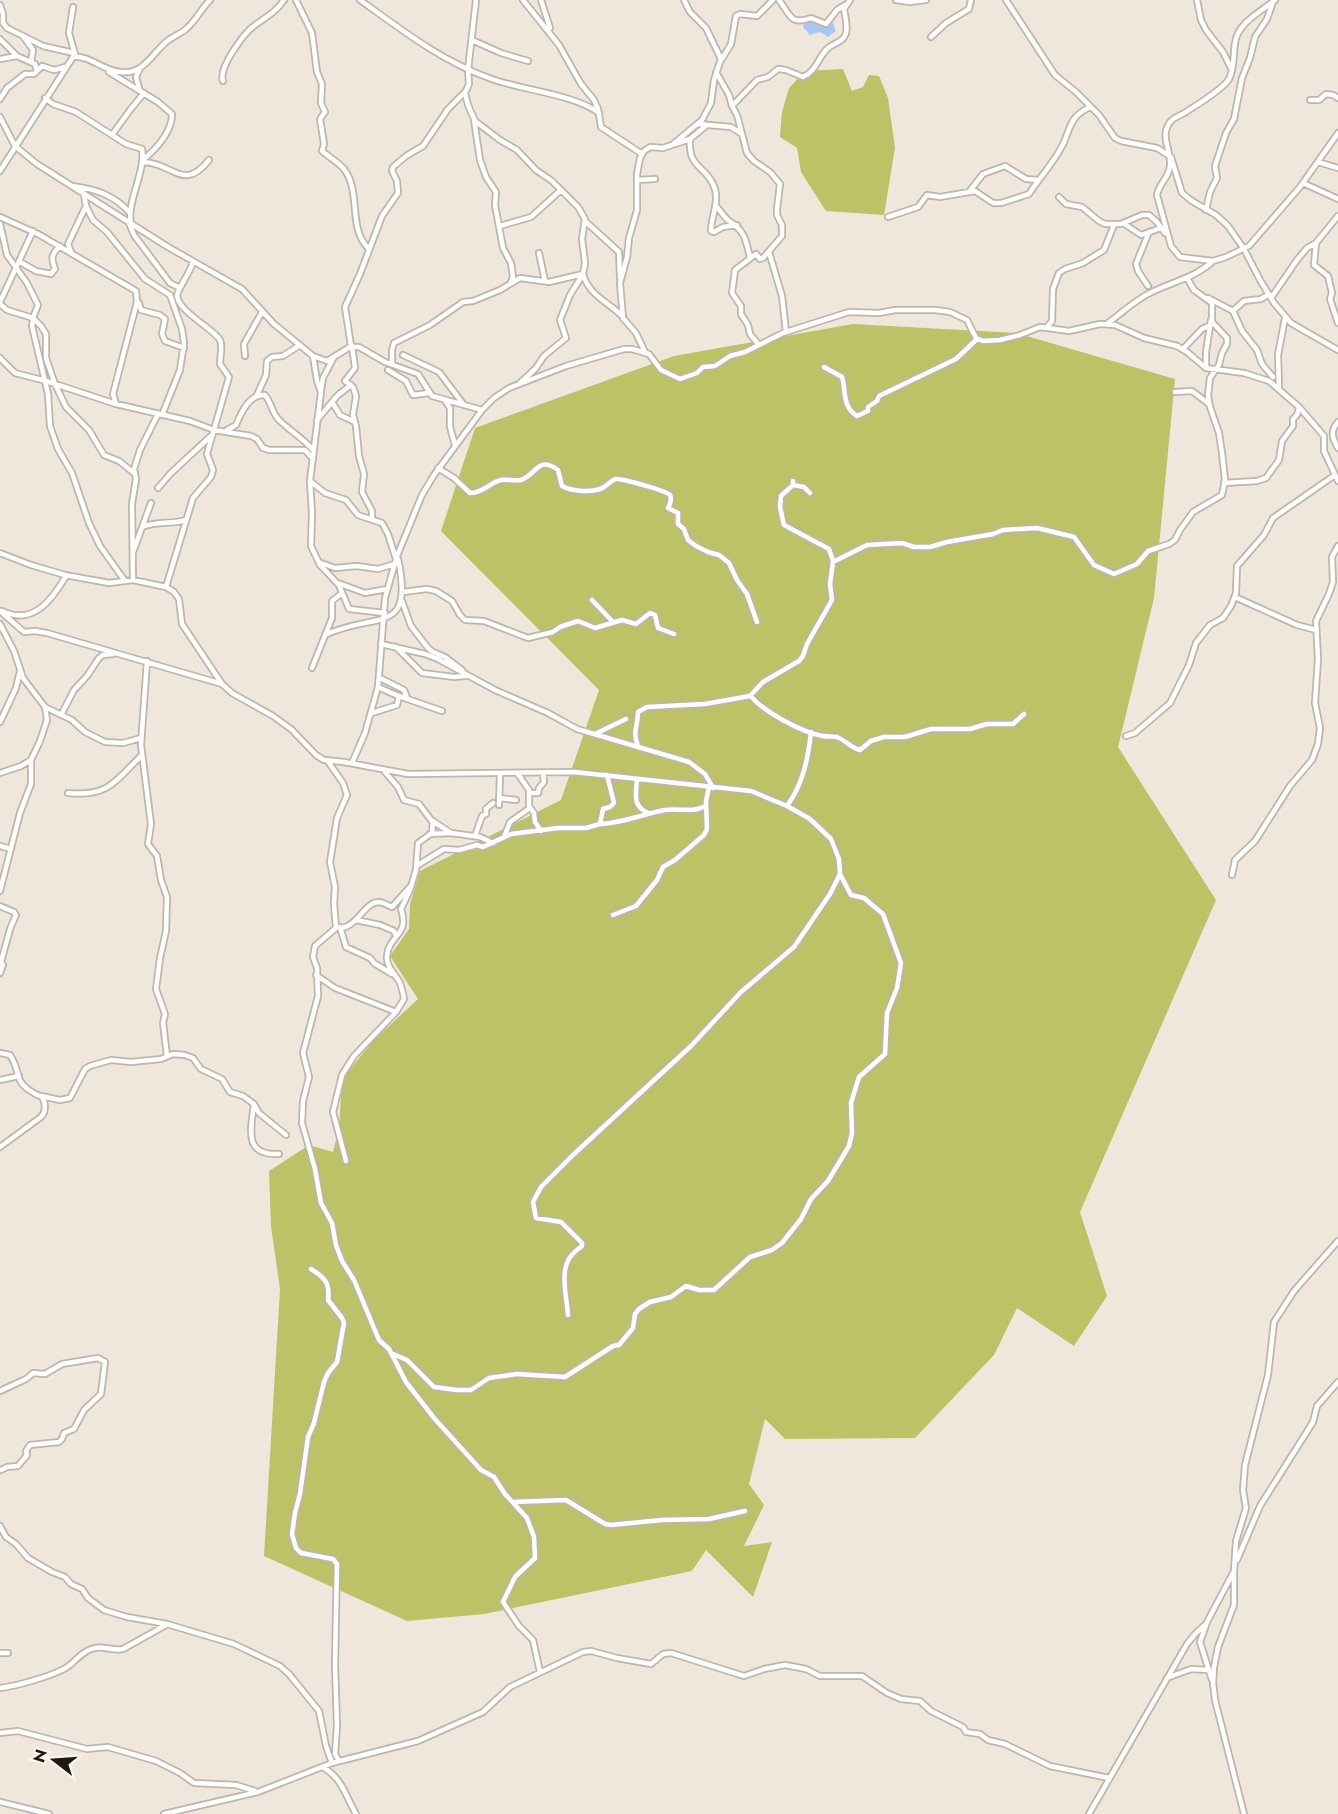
<svg xmlns="http://www.w3.org/2000/svg" width="1338" height="1814" font-family="Jost,sans-serif">
	<rect width="100%" height="100%" fill="#efe7dc"/>
	<path fill="#bdc266" d="M843 69 852 91 863 87 869 75 879 76 888 98 895 148 884 215 826 211 801 172 797 148 780 137 782 112 789 88 805 71Z
		M853 324 1016 333 1175 379 1154 598 1118 747 1216 900 1080 1212 1107 1296 1074 1346 1017 1308 994 1355 915 1438 785 1439 765 1419 749 1484 764 1505 744 1546 772 1542 753 1597 706 1550 692 1571 484 1614 407 1621 264 1556 280 1289 271 1226 269 1171 309 1145 333 1152 339 1128 342 1079 373 1041 418 999 390 956 409 929 410 904 420 871 561 800 599 690 441 531 475 428 674 356Z"/>
	<path fill="#a8c6f6" d="M810 19 820 25H828L832 21 836 31 828 37 820 32 810 35 803 27 804 21Z"/>
	<g fill="none" stroke-linecap="round" stroke-linejoin="round">
		<defs>
			<path id="minor" d="M296 0 312 33 317 72 322 84 321 103 325 112 320 119 324 144 322 151C329 157 338 162 344 169 362 193 347 228 369 249
				M360 0C402 30 440 60 489 78 520 90 574 94 599 113
				M523 0 559 45 581 84 594 100 598 109 601 127 642 154
				M541 0 550 28
				M779 0C790 14 790 26 811 18L826 24 837 10 845 5
				M896 0 909 2 926 0
				M1006 0 1055 75 1076 92 1099 115 1115 138 1121 141 1157 148 1171 157 1182 193 1192 201 1216 215 1228 226 1244 249 1260 280 1274 303 1291 323 1338 350
				M1197 0 1201 20 1206 30 1223 52 1231 68
				M1275 0C1261 12 1238 22 1235 43 1233 54 1235 68 1229 79 1223 89 1200 103 1189 110 1183 115 1175 116 1170 122 1159 137 1172 150 1170 166 1169 178 1159 183 1157 195L1171 246 1180 257 1213 261 1226 257 1249 246 1300 187 1338 133
				M0 5 3 14V23L7 28 43 46 74 53
				M73 7 69 33 75 54
				M23 36 33 50 31 62
				M931 37 946 23 969 9 971 0
				M0 39 17 56
				M472 40 501 53 528 61
				M0 59 17 56 35 64 37 71
				M722 59 731 44 736 16 740 14 757 16 773 0
				M109 72 158 102 172 114C172 132 156 149 143 160
				M716 72 729 95 732 106 737 115 747 153 754 161 770 172 780 184 777 209V215L782 225V236L763 258 760 259 756 254 735 270 732 293 741 306V314L748 325 750 334 759 345
				M223 81C218 68 244 33 255 25 266 17 276 12 284 0
				M139 88 136 77 140 68
				M465 93 468 105 475 121 500 140 517 150 536 170 552 181 578 207 585 219 582 239 585 263 583 274 570 295 560 320 566 338 544 356 536 368 519 384
				M45 98 53 104 76 112 126 144 142 149C146 172 126 202 131 224
				M0 99 7 88 25 74H34L42 66 54 70 65 67
				M1310 100H1319L1326 94 1333 95 1338 98
				M732 106 757 80 768 77 778 69 786 70 803 77C816 72 818 57 828 48 835 42 843 43 846 33 848 25 845 17 844 9L850 0
				M0 117 15 146 37 164 168 247 242 289 274 324 313 356 327 361 350 347H359L385 362 418 374 432 396 482 410
				M474 120 480 160 486 177 496 192 495 205 503 248 511 263 513 277 511 282
				M698 124 731 127 742 134
				M112 135 130 110 144 93
				M690 139C688 168 704 165 713 184 721 199 711 216 711 231L714 232 723 227 737 225
				M675 144 690 139 707 125
				M142 162C173 162 183 193 209 160
				M1318 162 1338 168
				M0 171 73 57C90 55 103 71 121 72 143 75 152 54 166 42 172 37 180 34 186 29 195 22 201 9 210 0
				M637 180 655 179
				M1303 183 1338 199
				M72 186C96 189 114 195 130 213
				M969 192 983 174 1005 166 1026 179 1038 180
				M84 195 86 206 93 220 107 232 145 279 170 295 182 329 184 343 180 370 162 415
				M1059 197 1066 204 1082 207 1099 221 1105 224H1121L1142 215H1149L1157 222 1165 233
				M716 206C720 210 724 217 729 221 745 231 746 240 750 258
				M1206 210 1210 192 1217 178 1215 166 1226 133 1234 119 1242 78 1250 58 1255 37 1267 19 1273 2
				M0 217 38 234 136 291 137 302 113 394 116 404
				M888 217 918 207 927 195 940 197 975 191 993 203H1001L1029 194C1039 178 1052 165 1061 148 1067 138 1068 127 1075 118 1079 113 1084 110 1090 107
				M586 222 619 252 620 278
				M129 223 134 235 170 283 180 288
				M1123 223 1141 235 1161 228
				M0 224 7 255 27 283 38 305 34 315 32 326 48 394 50 426 58 449 72 473 89 523 100 546 125 581
				M500 226 531 217 561 190
				M1316 243 1314 265 1328 276 1332 293 1330 299 1338 323
				M71 252 68 244 86 206
				M769 252 782 296 786 332
				M539 253 545 281
				M20 262 36 271 51 274 55 269C51 258 51 255 60 246
				M1148 286 1138 271 1136 264 1149 232
				M1208 298 1233 311 1242 331 1257 350 1262 364 1273 377
				M1271 298 1297 260 1307 248 1316 243 1338 216
				M0 302 33 231
				M139 303 141 310 160 315 165 319 162 334 165 341 184 348
				M0 304 7 310 33 318 41 326 46 334V358L55 384 66 407 89 430 104 455 119 461 134 473
				M1233 311 1244 301 1261 299 1269 294
				M1108 323C1122 313 1135 300 1150 293 1171 282 1195 278 1213 261
				M1047 327 1052 321 1053 289 1059 273 1065 269 1083 263 1104 250 1114 225
				M351 346 345 307 360 274 382 216 398 193 397 181 392 171 393 167 406 156 423 146 448 109 466 91 469 84 468 70 476 0
				M352 346 355 368 345 381 353 387 356 396 353 415 356 426 359 456 364 474 362 492 372 511V518
				M1183 349 1202 329 1209 326
				M645 352 636 333 623 318 620 283 627 257 629 238 637 210V174L640 158 644 151 650 147 663 148 672 145 702 120 711 103 714 80 721 59 706 28 690 12 684 0
				M403 355 439 372 464 405
				M245 356 244 344 262 312
				M313 356 317 381 321 392 310 481 312 513 311 546 320 565 339 585 349 609 385 613
				M0 358 15 373 46 381 116 404 190 421 214 430 251 436 257 439 263 448 269 450H305L313 459
				M392 364V350L394 343 430 325 463 302 473 301 500 290 520 278 549 282 583 274C589 296 609 302 623 317
				M824 367 842 377C846 390 842 407 857 416L868 411V407L877 401 879 396 956 359 977 339
				M1206 368V352L1211 320
				M388 370 406 381 413 395 429 393
				M1279 389 1278 355 1285 318
				M321 390 323 378 334 357
				M1175 392 1192 391 1209 404
				M257 395 266 375 267 361 272 357 283 356 300 345
				M332 402 340 415 355 422
				M446 402 450 408V427L455 445
				M317 420 338 395 351 385
				M1338 422C1330 431 1332 438 1338 448
				M227 430 236 425C241 413 249 394 265 395 271 402 272 413 279 420 290 431 303 438 313 450
				M438 468 454 478 470 493C483 493 489 483 501 480 507 479 514 481 521 480 537 475 537 455 558 470L562 486C573 492 594 493 604 487 608 485 611 480 616 479 621 478 667 491 670 495 672 498 670 505 668 508L678 513V524L684 529 688 540 696 546 708 552 719 555 729 563 737 580 747 594 757 622
				M310 481 325 493 346 500 358 515 382 523 388 534 396 559
				M793 481V485L781 496 780 507 784 525 829 549 833 561
				M1224 483 1257 481 1266 478 1279 460 1282 441 1293 426V419L1297 415 1299 408
				M793 485 804 487 810 493
				M158 488 171 473 211 436
				M142 527C157 520 171 525 186 520
				M133 552 151 503
				M0 553 31 565 65 575 109 583 133 580 166 587 174 592 179 599 182 624 222 684 232 693 273 716 291 729 316 755 324 760 344 762 408 774 574 772 751 791 787 806 810 819 831 839 839 859 840 874 830 894 794 947 741 992 691 1046 573 1155 541 1187 533 1202 536 1218 561 1222 582 1243V1246C578 1249 574 1252 571 1256 559 1270 567 1298 568 1315
				M321 563 335 568 357 566 378 569 395 564
				M133 580 132 504 136 479 134 469 140 450 158 414
				M338 583 365 593 387 589
				M166 587 193 498 211 477 213 470 207 454 229 377 220 364C220 357 223 347 220 340 214 329 179 312 177 296 177 290 191 271 193 262
				M403 592 427 589 436 591 452 601 460 615 465 620 484 621 528 638 553 632 560 627 578 621 595 628 622 620 636 624 650 613 655 615 658 628 674 634
				M1235 597 1297 625 1316 630
				M592 600 613 622
				M402 601 411 626 428 648 433 652 445 657 462 670
				M0 611 24 632 35 631 47 633 222 684
				M2 611C33 626 52 600 66 576
				M0 624 14 651 23 678 45 707 72 720 85 732 105 742 123 743 141 738
				M325 635C375 611 415 637 398 559
				M381 644 425 654 438 659 495 690 548 713 577 729 689 762 705 774 713 788
				M396 647 422 673 454 677 466 676
				M147 661 141 745 151 824 148 844 157 856 161 880 167 897 166 931 160 958 156 989 165 1014 163 1023 167 1056
				M312 668 332 618V601L342 593
				M380 678 404 690 407 698
				M378 687 396 695 442 711
				M751 696C762 711 803 733 823 736 828 737 832 736 837 737 845 740 849 746 857 749L860 750 871 741 884 737H905L931 729H970L987 724H1013L1024 714
				M372 713 397 705 399 696
				M61 715 74 690 87 676 99 658 103 655 113 654
				M0 722 16 688 20 671
				M595 734 626 719
				M1126 736 1135 733 1170 703 1189 665 1196 643 1210 625 1223 618 1231 606 1236 593 1237 566 1264 535 1273 518 1335 475
				M638 746C632 731 638 727 638 712L647 707 705 704 750 696 763 682 799 661 803 656 807 644 832 600 830 584 833 562 867 545 902 543 914 547H930L947 542 993 534 1003 530 1037 528 1074 537 1094 565 1114 574 1137 564 1148 551 1169 544 1175 540 1180 530 1193 512 1222 495 1225 480 1222 453 1219 433 1210 407 1208 395 1210 378 1219 365 1222 353 1227 344V338L1212 322V303L1194 290 1187 278
				M327 760 343 783 347 795 337 818 330 862 335 887 334 904 336 928 315 946 313 957 317 968 318 996 303 1053 309 1077 303 1101 302 1123 315 1169 321 1203 332 1223 336 1245 342 1261 354 1280 379 1340 389 1349 406 1382 434 1418 481 1470 494 1477 505 1494 527 1518 534 1537 535 1558 515 1577 503 1602 519 1626 533 1640 540 1672
				M352 763 365 733 378 687 385 598 397 556 422 495 434 475 482 410 494 398 509 388 566 366 624 349H632L649 354 661 370 680 379 697 373 703 367 715 366 730 356 745 352 783 333 849 312 879 313 895 310H935L950 312 967 320 976 338 983 341 1000 340 1020 335 1040 327 1069 331 1100 324 1115 325 1144 338 1177 346 1187 352 1206 368 1244 373 1269 381 1299 407 1324 436V451L1338 481
				M385 772 398 787 404 800 419 804 431 820 451 833 480 837 493 843
				M0 773 21 766 31 760
				M518 774 529 790V806L534 813 535 822 541 831
				M637 779C636 794 632 806 648 813
				M68 793C109 797 115 781 142 755
				M529 793H538L539 788 544 782 543 773
				M499 798 516 800
				M499 805 500 774
				M787 806C803 784 808 759 811 732
				M601 824C623 823 643 814 665 810 679 808 692 813 706 806
				M430 834 451 833
				M475 836 482 816 486 814V809L493 803
				M504 837 510 822 530 808
				M0 846 11 849
				M418 865 444 849 459 850 477 845 483 847 511 834 558 828H586L600 824 603 809 610 807 614 803 607 775
				M1232 875 1235 860 1255 841 1290 786 1312 760 1318 744 1320 728 1315 703 1318 659 1316 621 1329 594 1333 582 1332 557 1338 546
				M0 891 20 813 31 784V760L40 741 47 720 45 707
				M0 906 14 912 16 915 10 929 1 962 3 965 0 973
				M613 915 636 906 657 880 663 867 675 860 704 835 707 829 706 801 709 787
				M356 920 380 925 394 931 396 936
				M340 927 346 947 370 958 374 963 392 974
				M341 928C358 926 364 903 378 902 383 902 387 905 392 907L410 887
				M316 975 335 988 396 1012
				M0 1053 10 1055C16 1064 16 1069 19 1078 22 1087 34 1094 42 1097 46 1103 46 1112 41 1117L0 1147
				M0 1080 19 1076
				M41 1096 60 1100 70 1098 85 1069 90 1066 111 1060 131 1062 161 1059 173 1054 185 1055 193 1058 201 1069 222 1079 230 1092 243 1096 254 1104 259 1113 286 1135
				M254 1104C251 1129 243 1156 279 1154
				M346 1161 333 1112 342 1075 354 1056 396 1012 404 999C403 993 402 987 399 981 394 973 386 966 387 956 389 934 410 936 401 909L410 890 416 870 418 843 432 833 433 821
				M311 1269C326 1278 330 1284 328 1300L342 1318 344 1323 337 1362 328 1373 324 1382 314 1423 308 1437 300 1494 295 1513 292 1534 296 1548 301 1553 333 1559 337 1564 335 1664 337 1726 335 1754 339 1761
				M393 1354 407 1360 434 1387 457 1390H471L489 1378 517 1374 565 1377 613 1346 619 1345 633 1328 635 1314 639 1309 650 1302 671 1297 686 1286 699 1290H714L750 1257 772 1250 782 1243 801 1219 811 1199 828 1181 849 1146 852 1133 851 1103 859 1077 885 1054 887 1013 897 988 901 963 883 914 864 898 851 895 840 874
				M0 1391 26 1379 33 1373 45 1374 62 1364 98 1358 105 1362 101 1394 84 1410 74 1429 64 1433 62 1439 59 1442 30 1445 26 1451 27 1455 18 1466 7 1467 1 1470
				M513 1502 566 1500 605 1524 611 1525 662 1520 709 1519 745 1511
				M0 1526 6 1537 16 1544 28 1558 52 1572 65 1577 71 1584 82 1589 88 1598 104 1610 127 1617 167 1624 234 1644 280 1666 289 1674 319 1711 326 1746 332 1763
				M1237 1560 1260 1506 1313 1422 1317 1406 1338 1382
				M1234 1574V1605L1218 1647 1214 1667 1213 1683 1215 1700 1244 1814
				M1206 1625 1200 1642 1212 1680
				M0 1653H8
				M1167 1678 1191 1669 1208 1670
				M0 1688C17 1686 48 1677 64 1669 75 1663 82 1650 95 1648 104 1646 113 1651 123 1649L166 1625
				M0 1733 18 1731 87 1749 108 1747 156 1761 180 1773 194 1783 236 1785 255 1791
				M324 1768C342 1778 346 1797 356 1814
				M0 1802 49 1814
				M164 1814 258 1792 332 1763 418 1741 483 1712 510 1687 583 1652 591 1651 617 1658 651 1664 663 1654 671 1653 744 1676 764 1669 785 1665 806 1669 820 1676H862L887 1693 901 1699 920 1701 931 1711 963 1727 966 1732 980 1734 988 1740 1005 1744 1050 1766 1109 1778
				M1089 1814 1187 1644 1196 1633 1206 1624 1234 1571 1236 1541 1246 1508 1243 1490 1245 1465 1268 1375 1274 1322 1294 1291 1338 1241"/>
		</defs>
		<use href="#minor" stroke="#beb5ab" stroke-width="8"/>
		<use href="#minor" stroke="#fff" stroke-width="4.5"/>
	</g>
	<g transform="translate(54 1760) rotate(287)" stroke="#fdf4e9" stroke-width="4.5" paint-order="stroke">
	<path d="M0-4.5L10 22L0 15L-10 22Z" fill="#1c1915"/>
	<text y="-9" font-size="16" font-weight="bold" text-anchor="middle" fill="#1c1915">N</text>
	</g>
</svg>
